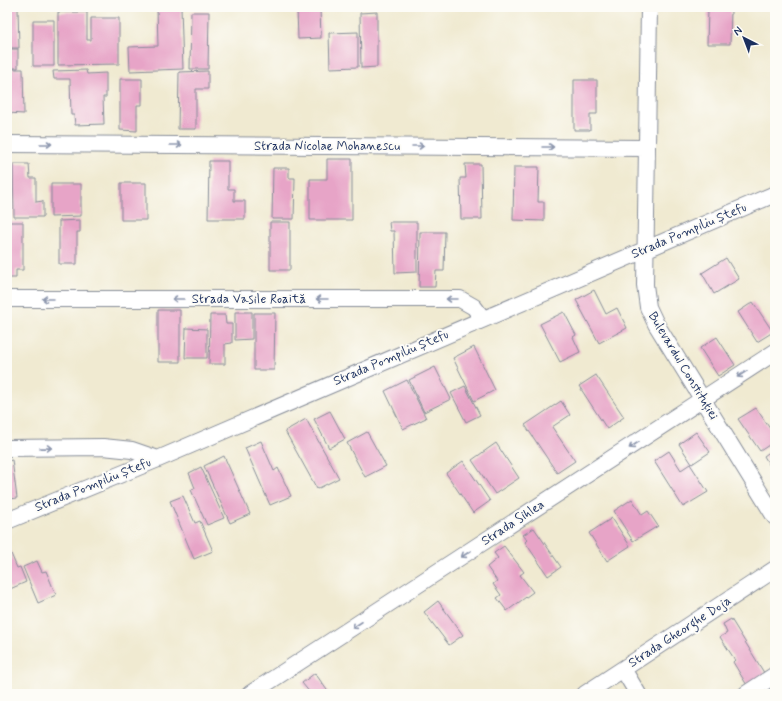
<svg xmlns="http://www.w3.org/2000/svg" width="782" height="701" font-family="Mynerve,sans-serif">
	<rect width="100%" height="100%" fill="#fdfcf7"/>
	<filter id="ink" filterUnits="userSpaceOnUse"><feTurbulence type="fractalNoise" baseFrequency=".025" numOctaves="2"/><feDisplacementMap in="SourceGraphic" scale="8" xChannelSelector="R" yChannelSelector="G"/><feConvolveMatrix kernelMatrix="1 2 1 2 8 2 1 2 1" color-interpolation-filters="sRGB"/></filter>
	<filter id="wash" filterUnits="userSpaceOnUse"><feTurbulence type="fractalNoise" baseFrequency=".012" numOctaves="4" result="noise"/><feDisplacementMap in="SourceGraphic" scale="16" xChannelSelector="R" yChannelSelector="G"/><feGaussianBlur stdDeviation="0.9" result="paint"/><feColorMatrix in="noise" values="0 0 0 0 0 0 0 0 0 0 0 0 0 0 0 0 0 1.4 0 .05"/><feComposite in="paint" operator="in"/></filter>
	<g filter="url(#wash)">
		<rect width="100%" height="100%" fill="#f0ead1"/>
		<g id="blocks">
			<path fill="#e7a4c7" d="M174 7H181L183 69 130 71 129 47 158 46 157 8Z
				M7 8H18L19 48H7Z
				M297 9H320L321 38 298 39Z
				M708 9 731 10 730 44H707Z
				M58 12H87V40H91V18H119V64L58 65Z
				M191 12H209L208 69H190Z
				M377 12V67L361 68 360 13Z
				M33 20H54V66H33Z
				M358 32V67L330 68 329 33Z
				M7 49H18V68H7Z
				M7 69H23L24 114 7 113Z
				M86 70 87 74 106 73V97H103L104 124 75 125 74 115H71L70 79H54L53 71Z
				M208 71V89H196V129H178L179 72Z
				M120 79H142V105H137V131L120 130Z
				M574 80H597V114H590V130H574Z
				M327 159H352V220H310V179H327Z
				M209 161H228V189H234V201H245V219H208Z
				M13 164H29L30 178H36V202L43 201V217H14Z
				M465 164H481L482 219H461L460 178H466Z
				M514 167H539L538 202H544V221L513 220Z
				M273 168H289V178H295L294 219H272Z
				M121 183H146V220H121Z
				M51 184H81V216L51 217Z
				M80 220V232H77V264H59V221Z
				M7 222H23V270H16V278H7Z
				M270 222H290V270H270Z
				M389 222H417V272L395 273 394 231H390Z
				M420 232H445L444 271H436L435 287H419Z
				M726 258 739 279 714 294 702 273Z
				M594 290 606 314 617 308 627 328 599 343 576 300Z
				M753 302 773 332 757 342 738 312Z
				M158 310H180V362H158Z
				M235 312H252V339L235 340Z
				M564 312 576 335 573 337 580 352 560 362 540 324Z
				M254 313H275L274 370H254Z
				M210 315H225L226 324H232V343L225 344V364H209Z
				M186 328 207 329V358H185Z
				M717 337 735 365 718 376 700 348Z
				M474 347 495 390 474 401 453 358Z
				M435 367 451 399 424 412 409 380Z
				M596 375 624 417 607 429 579 386Z
				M407 380 426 418 403 429 385 391Z
				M465 386 480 415 466 422 451 393Z
				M561 401 570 415 552 427 575 461 557 473 525 425Z
				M756 408 775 436V441L760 451 738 419Z
				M330 411 345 439 329 448 314 419Z
				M306 419 339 478 317 489 285 431Z
				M367 432 386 466 365 477 347 443Z
				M696 432 710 452 692 464 679 444Z
				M261 441 274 471 278 468 291 496 270 505 245 448Z
				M496 443 519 478 495 494 472 460Z
				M775 448V463L770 466 764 456Z
				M669 451 681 470 690 464 708 492 683 507 654 461Z
				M224 456 250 514 230 523 204 466Z
				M12 460 17 498 10 499 11 508H7V461Z
				M463 461 490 501 473 513 446 473Z
				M201 467 224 518 207 525 191 490 195 488 189 473Z
				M183 496 195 523 200 521 213 551 194 559 170 501Z
				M632 499 642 515 648 511 658 526 633 541 614 511Z
				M612 518 630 546 607 561 589 533Z
				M534 528 561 567 548 576 525 542 527 540 523 535Z
				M7 544 17 568 20 567 26 582 10 589 7 582Z
				M504 546 524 572 520 575 533 592 507 611 497 598 501 595 493 584 497 581 487 567 498 558 494 553Z
				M37 561 42 572 46 571 56 595 38 603 23 567Z
				M438 601 463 635 449 645 424 612Z
				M731 619 766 676 748 687 733 662 735 660 720 637 727 633 723 624Z
				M315 673 329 693 328 694H311L302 683Z"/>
		</g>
	</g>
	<g filter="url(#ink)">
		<use href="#blocks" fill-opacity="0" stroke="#868c98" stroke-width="1"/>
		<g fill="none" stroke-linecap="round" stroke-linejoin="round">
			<defs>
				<path id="street" d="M649 7 645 285 648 307 656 324 775 517
					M7 144 647 148
					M7 299H460L474 307 483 319
					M7 448 103 447 132 450 158 459
					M7 521 158 459 775 194
					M623 669 638 694
					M250 694 775 352
					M585 694 775 569
					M746 694 775 675"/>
			</defs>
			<use href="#street" stroke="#868c98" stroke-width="18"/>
			<use href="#street" stroke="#fff" stroke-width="16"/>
		</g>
		<defs><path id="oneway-shaft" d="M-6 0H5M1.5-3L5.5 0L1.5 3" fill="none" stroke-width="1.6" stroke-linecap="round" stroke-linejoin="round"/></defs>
		<g stroke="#8d97ae">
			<use href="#oneway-shaft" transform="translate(46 144)"/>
			<use href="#oneway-shaft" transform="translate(176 145)"/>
			<use href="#oneway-shaft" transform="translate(418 146)"/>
			<use href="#oneway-shaft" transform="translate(548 147)"/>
			<use href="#oneway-shaft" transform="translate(48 299) rotate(180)"/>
			<use href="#oneway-shaft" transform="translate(178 299) rotate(180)"/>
			<use href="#oneway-shaft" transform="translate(322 299) rotate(180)"/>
			<use href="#oneway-shaft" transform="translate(452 299) rotate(-180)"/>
			<use href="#oneway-shaft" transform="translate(742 374) rotate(147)"/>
			<use href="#oneway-shaft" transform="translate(634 445) rotate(147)"/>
			<use href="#oneway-shaft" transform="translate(46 448) rotate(-1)"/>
			<use href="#oneway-shaft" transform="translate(466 554) rotate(147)"/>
			<use href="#oneway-shaft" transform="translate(357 625) rotate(147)"/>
		</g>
	</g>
	<g text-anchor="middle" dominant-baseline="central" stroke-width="4" stroke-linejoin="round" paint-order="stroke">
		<g font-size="13" fill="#1b2f5e" stroke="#fdfcf7">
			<text x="327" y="146">Strada Nicolae Mohanescu</text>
			<text transform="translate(689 231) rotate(-23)">Strada Pompiliu Ștefu</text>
			<text x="249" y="299">Strada Vasile Roaită</text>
			<text transform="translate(391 358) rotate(-23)">Strada Pompiliu Ștefu</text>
			<text transform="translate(683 366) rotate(59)">Bulevardul Constituției</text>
			<text transform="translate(93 485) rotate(-22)">Strada Pompiliu Ștefu</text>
			<text transform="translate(513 523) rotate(-33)">Strada Sihlea</text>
			<text transform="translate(680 632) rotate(-33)">Strada Gheorghe Doja</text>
		</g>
	</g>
	<rect width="782" height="701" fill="none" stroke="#fdfcf7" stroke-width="24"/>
	<g transform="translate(744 38) rotate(318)" stroke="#fdfcf7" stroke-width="3" paint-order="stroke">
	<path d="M0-3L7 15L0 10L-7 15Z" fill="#1b2f5e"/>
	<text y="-6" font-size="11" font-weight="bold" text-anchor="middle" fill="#1b2f5e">N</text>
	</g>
</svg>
